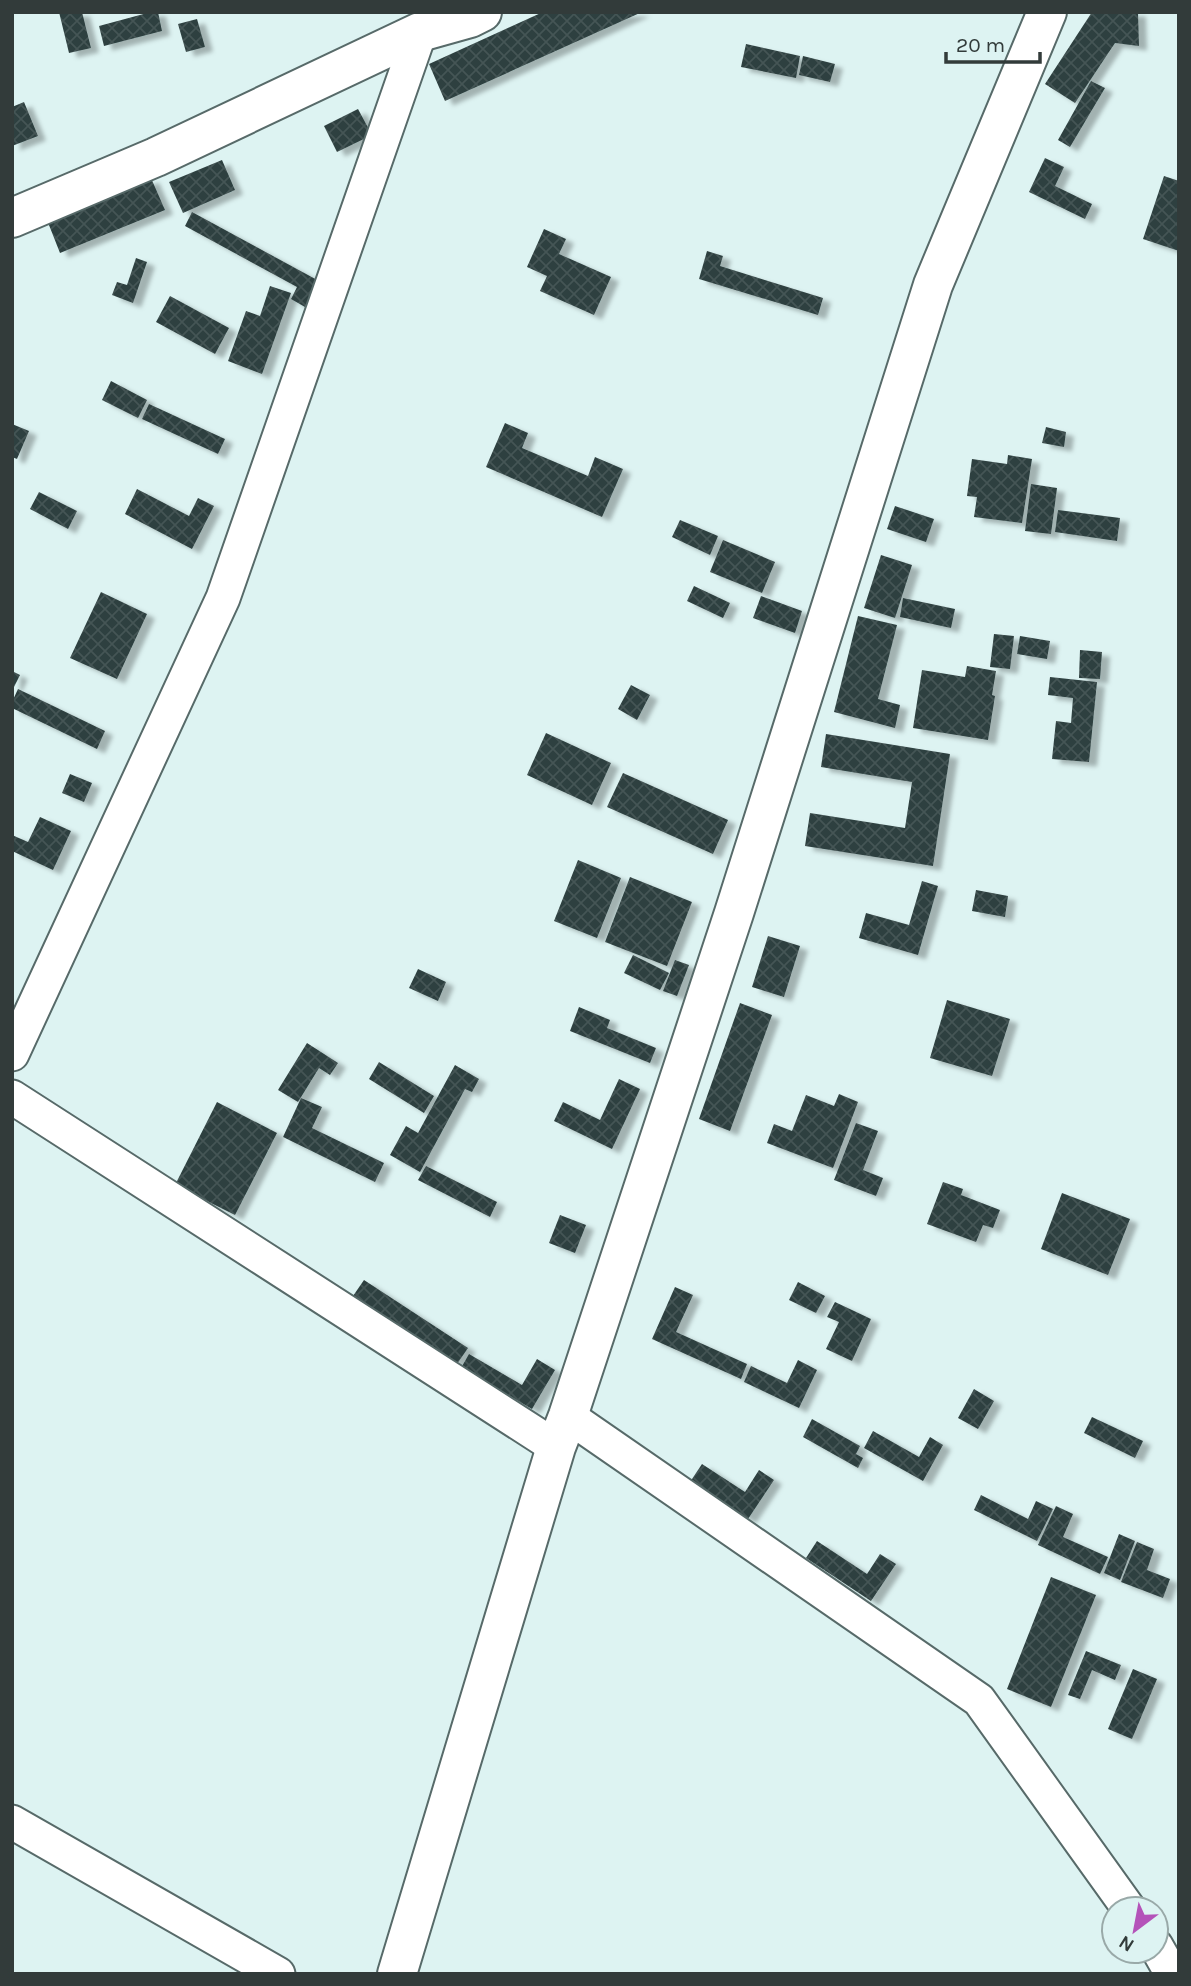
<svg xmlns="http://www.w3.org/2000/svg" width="1191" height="1986" font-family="Karla,sans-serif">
	<defs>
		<pattern id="building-cross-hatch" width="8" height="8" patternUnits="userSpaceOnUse" patternTransform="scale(1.75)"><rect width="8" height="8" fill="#2e4040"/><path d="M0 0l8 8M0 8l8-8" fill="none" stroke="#445454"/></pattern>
		<filter id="shadow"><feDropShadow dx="8" dy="4.5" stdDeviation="2" flood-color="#0004"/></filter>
	</defs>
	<rect width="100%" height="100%" fill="#ddf3f2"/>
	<path fill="url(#building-cross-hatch)" filter="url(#shadow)" d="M59 12H82L91 48 69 53Z
		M151 12H158L162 31 104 46 99 26Z
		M543 12H642L445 101 429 64Z
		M1092 12H1138L1139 46 1115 43 1075 103 1045 84Z
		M197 19 205 47 186 52 178 24Z
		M746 44 800 56 796 78 741 67Z
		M803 56 835 64 830 82 799 75Z
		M1091 81 1105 88 1070 147 1058 140Z
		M24 102 38 136 12 146V107Z
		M358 109 372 135 337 152 324 126Z
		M1045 158 1064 167 1055 186 1092 204 1085 219 1029 192Z
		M222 160 235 190 183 213 169 182Z
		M1164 176 1179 181V251L1143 239Z
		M151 178 165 210 60 253 47 220Z
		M192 212 319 281 305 307 291 299 297 287 185 226Z
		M544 229 566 239 559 254 611 277 594 315 540 291 547 276 527 267Z
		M707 251 723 256 720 266 823 298 818 315 699 279Z
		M136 258 147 262 133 303 112 295 117 282 127 285Z
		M270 286 291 293 262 374 228 361 246 311 260 316Z
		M170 296 229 328 215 354 156 322Z
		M111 381 147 400 138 418 102 400Z
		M149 404 225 439 218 454 142 419Z
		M505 423 528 433 522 448 588 476 595 457 623 469 602 517 486 467Z
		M12 424 29 431 17 459 12 457Z
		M1046 427 1066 432 1064 447 1042 443Z
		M1008 455 1032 459 1022 523 974 517 977 497 967 496 972 459 1007 464Z
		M1031 484 1057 488 1051 534 1025 531Z
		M137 489 189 516 198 498 214 506 192 549 125 514Z
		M39 492 77 511 68 529 30 509Z
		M895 506 934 519 926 542 887 529Z
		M1058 510 1120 518 1117 541 1055 532Z
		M680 520 718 536 710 555 672 537Z
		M723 540 775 562 762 593 710 572Z
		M881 555 912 565 895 618 864 608Z
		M694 586 730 603 723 618 687 601Z
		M101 592 147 614 117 679 70 658Z
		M761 596 802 611 795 633 753 618Z
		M903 598 955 609 951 628 900 617Z
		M858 616 897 625 878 699 900 705 895 728 834 712Z
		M994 634 1014 636 1010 669 990 667Z
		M1020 636 1050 641 1047 659 1017 654Z
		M1080 650 1102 652 1100 679 1079 678Z
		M967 666 996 671 992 695 995 696 988 740 913 728 922 670 965 677Z
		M12 671 20 675 12 691Z
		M1050 677 1097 682 1089 762 1052 759 1056 721 1071 723 1073 698 1048 695Z
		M631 685 650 695 637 720 618 709Z
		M18 689 105 731 97 749 12 708V702Z
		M546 733 611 763 592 805 527 775Z
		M826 734 950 754 933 866 805 846 810 813 905 828 912 782 821 767Z
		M623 773 728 820 713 854 607 807Z
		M70 774 92 783 84 802 62 793Z
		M40 817 71 831 53 870 12 851V835L28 842Z
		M578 860 621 878 597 938 554 921Z
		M630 877 692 902 667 966 605 942Z
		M922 881 938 886 918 955 859 938 866 913 909 925Z
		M976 890 1008 896 1005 917 972 911Z
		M768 936 800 946 784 997 752 987Z
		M633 955 669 973 660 990 624 973Z
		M675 960 689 965 677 996 663 991Z
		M418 969 446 982 438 1001 409 988Z
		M947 1000 1010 1019 992 1076 930 1058Z
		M740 1003 772 1015 730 1131 699 1119Z
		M579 1007 610 1020 607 1028 656 1048 650 1063 570 1031Z
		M307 1043 338 1063 330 1075 319 1068 298 1102 278 1090Z
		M379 1062 434 1096 424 1113 369 1079Z
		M455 1065 479 1079 472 1092 465 1089 420 1172 390 1155 406 1126 418 1133Z
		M619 1079 640 1089 612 1149 554 1121 563 1102 600 1120Z
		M839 1094 858 1102 833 1168 767 1143 774 1124 792 1131 806 1095 834 1106Z
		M301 1098 322 1107 312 1128 384 1163 375 1182 283 1137Z
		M217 1102 277 1133 235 1215 175 1185Z
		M856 1123 878 1131 863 1170 883 1178 876 1196 834 1180Z
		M426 1166 497 1202 490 1217 418 1180Z
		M943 1182 963 1189 961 1195 1000 1210 993 1228 983 1225 976 1242 927 1224Z
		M1062 1193 1130 1219 1108 1275 1041 1249Z
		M560 1215 586 1225 575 1253 549 1243Z
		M364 1280 468 1348 457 1364 353 1296Z
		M798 1282 825 1296 816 1313 789 1300Z
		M675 1287 693 1295 676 1332 747 1364 741 1379 652 1339Z
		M835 1302 871 1319 852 1361 826 1349 839 1322 827 1317Z
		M469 1354 522 1385 537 1359 555 1370 532 1409 461 1368Z
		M798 1360 817 1370 799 1408 744 1382 751 1366 787 1383Z
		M974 1389 994 1401 978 1429 958 1418Z
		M1092 1417 1143 1441 1135 1458 1084 1433Z
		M812 1419 860 1446 856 1454 863 1458 858 1468 803 1437Z
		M873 1431 919 1457 930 1437 943 1445 923 1481 864 1448Z
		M702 1464 745 1492 759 1470 774 1480 748 1519 690 1482Z
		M981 1495 1028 1519 1036 1501 1053 1509 1037 1541 974 1510Z
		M1056 1506 1073 1514 1063 1537 1108 1557 1100 1574 1038 1545Z
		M1119 1534 1135 1541 1120 1580 1104 1573Z
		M817 1541 867 1574 880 1554 896 1564 871 1601 806 1558Z
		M1137 1542 1154 1549 1147 1570 1170 1579 1163 1598 1121 1582Z
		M1051 1577 1096 1595 1051 1707 1007 1689Z
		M1086 1651 1121 1665 1115 1680 1092 1670 1080 1699 1068 1695Z
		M1133 1669 1157 1679 1132 1739 1108 1729Z"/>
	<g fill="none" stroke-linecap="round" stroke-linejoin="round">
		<defs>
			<path id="street" d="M12 1054 223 598 420 32
				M12 1097 556 1447
				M568 1416 979 1700 1129 1909
				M12 1822 278 1974
				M1156 1946 1172 1974"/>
			<path id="secondary" d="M12 218 156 157 420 32 470 18 482 12
				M397 1974 556 1447 568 1416 734 913 933 285 1047 12"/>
		</defs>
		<use href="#street" stroke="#576a69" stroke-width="37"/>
		<use href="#secondary" stroke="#576a69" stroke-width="42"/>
		<use href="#street" stroke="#fff" stroke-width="33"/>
		<use href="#secondary" stroke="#fff" stroke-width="38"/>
	</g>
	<rect width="1191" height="1986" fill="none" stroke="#323b3a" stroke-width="28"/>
	<g transform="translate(1135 1930) rotate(212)"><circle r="33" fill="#ddf3f2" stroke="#99a9a8" stroke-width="2"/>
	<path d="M0-5L12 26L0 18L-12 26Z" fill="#b452b9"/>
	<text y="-10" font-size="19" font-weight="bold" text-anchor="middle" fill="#323b3a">N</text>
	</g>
	<path d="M946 52v10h94v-10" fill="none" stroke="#323b3a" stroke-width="3.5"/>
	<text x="956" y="52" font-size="21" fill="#323b3a" stroke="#ddf3f2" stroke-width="5" paint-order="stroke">20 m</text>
</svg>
